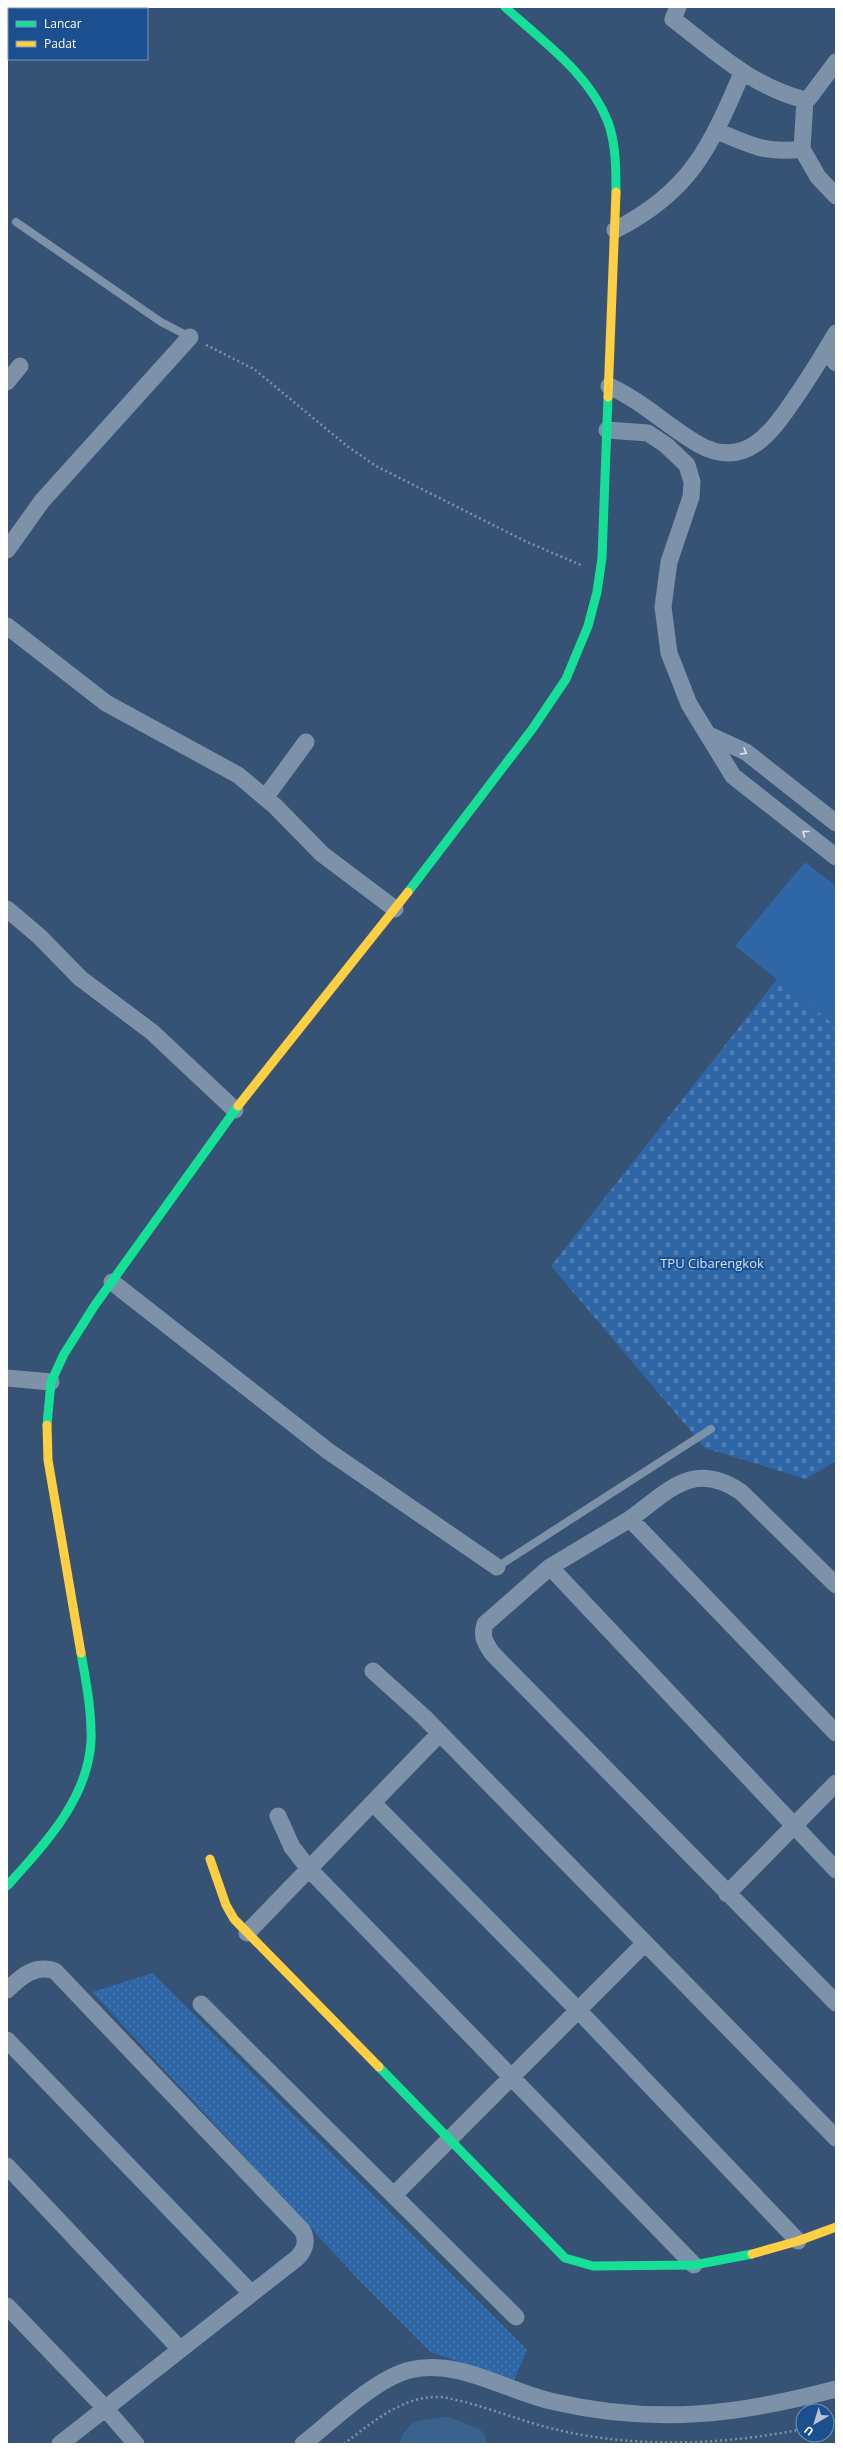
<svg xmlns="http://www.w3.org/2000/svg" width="843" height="2451" font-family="'Open Sans',sans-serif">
	<defs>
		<pattern id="cemetery-stones" width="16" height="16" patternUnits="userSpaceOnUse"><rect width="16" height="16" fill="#2f66a5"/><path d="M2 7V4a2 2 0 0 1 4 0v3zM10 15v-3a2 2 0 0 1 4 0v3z" fill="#4e7db2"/></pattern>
		<pattern id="park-dots" width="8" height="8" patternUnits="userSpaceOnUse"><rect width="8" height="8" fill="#2f66a5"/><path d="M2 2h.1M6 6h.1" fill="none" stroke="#4e7db2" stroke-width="1.8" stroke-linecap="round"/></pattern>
	</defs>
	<rect width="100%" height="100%" fill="#365274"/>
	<path fill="url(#cemetery-stones)" d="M778 978 836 1026V1461L806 1479 705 1448 551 1266Z"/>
	<path fill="url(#park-dots)" d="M153 1973 527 2350 514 2380 430 2352 358 2279 92 1992Z"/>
	<path fill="#2f66a5" d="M805 862 836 886V1026L735 946Z"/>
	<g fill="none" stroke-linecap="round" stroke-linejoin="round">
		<path stroke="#3b618d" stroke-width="36" d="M418 2444 423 2438 446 2435 469 2444"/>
		<path stroke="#7d92a8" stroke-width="2.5" stroke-dasharray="2 3" stroke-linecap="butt" d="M206 345 254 369 347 446 376 466 527 542 581 565
			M827 2424 836 2421
			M344 2444C371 2423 404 2395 440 2397 447 2397 454 2400 461 2401 488 2408 515 2418 542 2426 627 2449 717 2446 803 2429"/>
		<path stroke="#7d92a8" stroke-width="8" d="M16 222 161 322 190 337
			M497 1567 711 1429"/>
		<path stroke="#7d92a8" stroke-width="17" d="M678 7 673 19C716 52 751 86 805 100L809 98 836 62
			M805 100 802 149 818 177 836 196
			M717 131C750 145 766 154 802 149
			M615 230C690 192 710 148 742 73
			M826 350 836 363
			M7 382 20 366
			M609 386C642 401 667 426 698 444 745 471 772 432 795 398 810 377 823 355 836 333
			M607 430 648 433 666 445 687 465 692 482 691 497 669 562 663 607 669 653 689 704 733 776 836 857
			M7 550 42 501 190 337
			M7 626 106 703 238 775 275 806 322 854 395 909
			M709 735 746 752 836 823
			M265 798 306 742
			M7 909 40 937 80 978 152 1032 235 1110
			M112 1282 328 1451 497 1567
			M7 1378 51 1382
			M630 1519 550 1567 485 1624C481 1637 485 1642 492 1653L836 2003
			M550 1567 836 1870
			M836 1585 741 1492C693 1460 670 1490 630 1519L836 1733
			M373 1671 424 1717 836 2138
			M373 1803 578 2010 798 2241
			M278 1816 292 1847 309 1869 694 2265
			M727 1894 836 1783
			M247 1933 440 1733
			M7 1990C21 1977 34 1964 55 1971L302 2230C308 2241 305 2250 297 2258L60 2444
			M201 2004 516 2317
			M7 2040 250 2292
			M7 2166 180 2349
			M394 2195 645 1943
			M7 2306 105 2408 136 2444
			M303 2444C331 2422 376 2378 410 2370 459 2358 507 2392 555 2402 655 2425 738 2415 836 2389"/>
		<path stroke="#16e098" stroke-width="9" d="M505 7C542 41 589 73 608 122 616 144 616 169 616 192
			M408 892 533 728 566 679 588 626 597 592 602 558 608 397
			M47 1425 51 1382 64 1354 95 1305 238 1106
			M7 1886C44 1845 88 1799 91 1741 92 1711 86 1682 81 1653
			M379 2067 565 2258 593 2266 694 2265 752 2254"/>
		<path stroke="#ffcf43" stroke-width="9" d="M608 397 616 192
			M238 1106 408 892
			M47 1425 48 1460 81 1653
			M210 1859 226 1905 234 1919 379 2067
			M752 2254 798 2241 836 2227"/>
	</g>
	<defs><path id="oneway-chevron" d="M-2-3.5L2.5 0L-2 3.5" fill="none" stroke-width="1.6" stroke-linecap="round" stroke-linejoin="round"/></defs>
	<g stroke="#e5e9ee">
		<use href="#oneway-chevron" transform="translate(744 752) rotate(30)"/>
		<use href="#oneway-chevron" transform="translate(805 833) rotate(-142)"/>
	</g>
	<g text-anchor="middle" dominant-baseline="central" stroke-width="4" stroke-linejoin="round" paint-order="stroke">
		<g font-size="13" fill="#cfe3fa" stroke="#1b4f8f">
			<text x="712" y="1263">TPU Cibarengkok</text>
		</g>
	</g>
	<rect width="843" height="2451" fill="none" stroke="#ffffff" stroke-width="16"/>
	<rect x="8" y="8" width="140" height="52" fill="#1b4f8f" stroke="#7695bc"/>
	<rect x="16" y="21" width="20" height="6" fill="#16e098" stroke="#7695bc"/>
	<text x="44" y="28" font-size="12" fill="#ffffff">Lancar</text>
	<rect x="16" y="41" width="20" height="6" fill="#ffcf43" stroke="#7695bc"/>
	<text x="44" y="48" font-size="12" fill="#ffffff">Padat</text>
	<g transform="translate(815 2423) rotate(218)"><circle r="19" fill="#1b4f8f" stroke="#7695bc"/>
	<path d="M0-3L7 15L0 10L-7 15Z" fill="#b9c2ce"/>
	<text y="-6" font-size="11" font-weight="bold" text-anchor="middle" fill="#ffffff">U</text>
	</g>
</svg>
